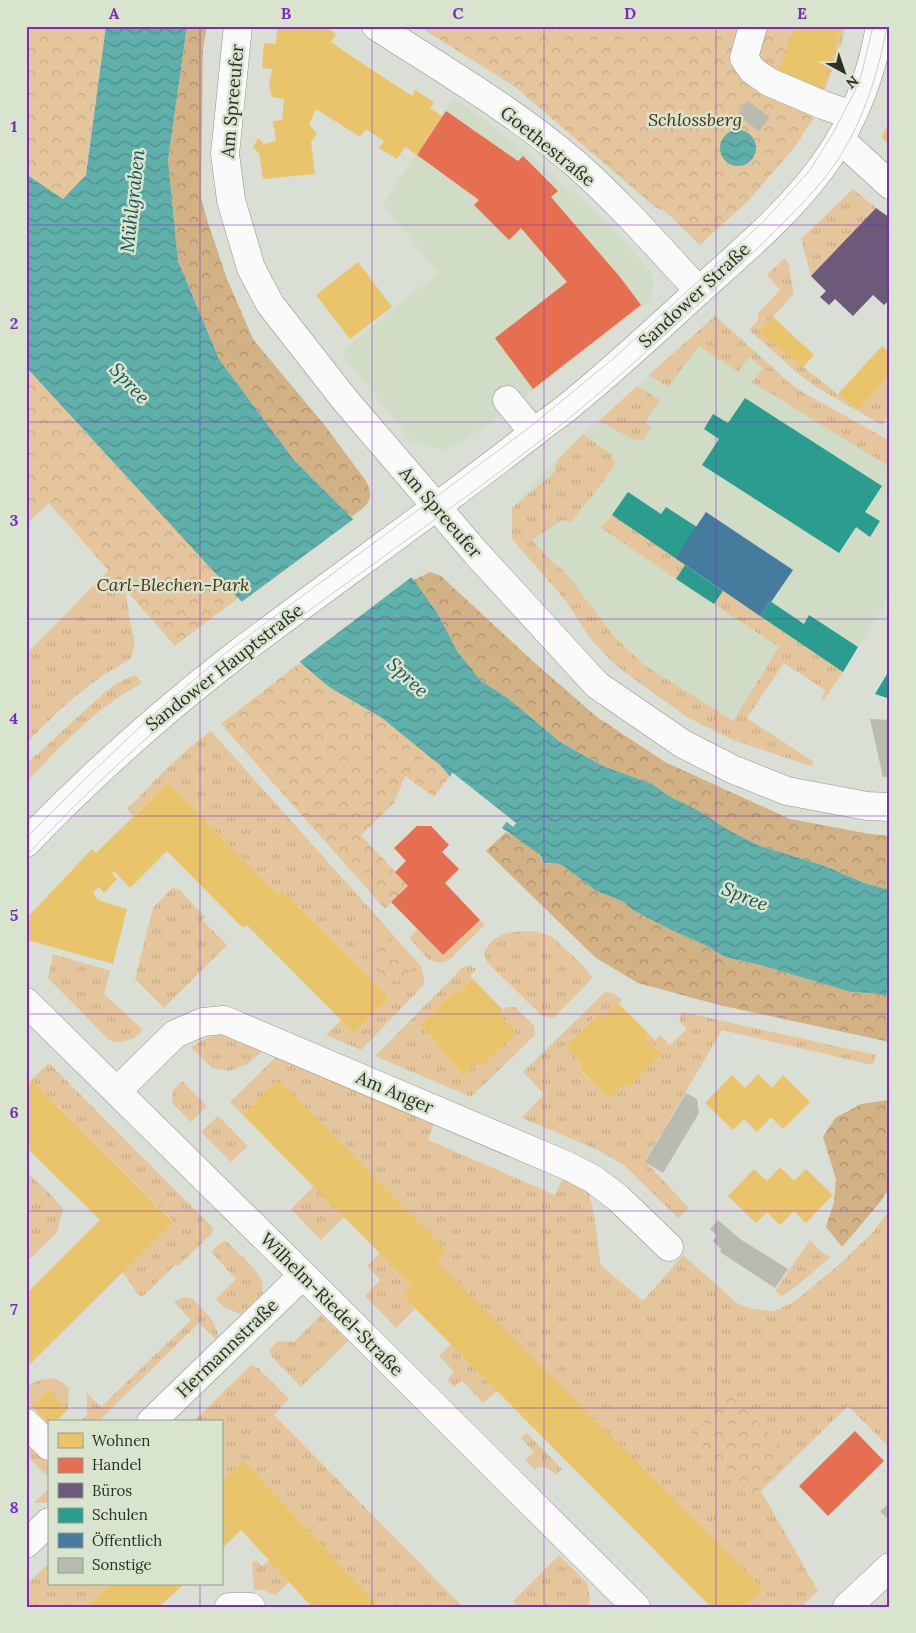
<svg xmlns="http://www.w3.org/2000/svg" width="916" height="1633" font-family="Lora,serif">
	<defs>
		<pattern id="grass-tufts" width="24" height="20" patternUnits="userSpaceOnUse" patternTransform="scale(1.25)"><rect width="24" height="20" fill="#e5c59b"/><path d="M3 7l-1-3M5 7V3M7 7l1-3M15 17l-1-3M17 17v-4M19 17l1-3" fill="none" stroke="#c5aa86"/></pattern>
		<pattern id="forest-crowns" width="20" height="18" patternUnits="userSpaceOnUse" patternTransform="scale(1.25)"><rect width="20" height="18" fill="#d2b184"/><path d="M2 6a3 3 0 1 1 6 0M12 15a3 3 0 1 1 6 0" fill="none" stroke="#ab906c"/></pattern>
		<pattern id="park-crowns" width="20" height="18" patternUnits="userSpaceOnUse" patternTransform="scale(1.25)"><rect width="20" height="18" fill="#e5c59b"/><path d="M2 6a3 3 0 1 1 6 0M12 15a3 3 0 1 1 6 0" fill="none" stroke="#c5aa86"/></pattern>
		<pattern id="water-waves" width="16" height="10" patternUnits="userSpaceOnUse" patternTransform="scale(1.25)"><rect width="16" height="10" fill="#5fafaa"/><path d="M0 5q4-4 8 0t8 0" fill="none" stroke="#4f8f8a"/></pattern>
	</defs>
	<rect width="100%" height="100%" fill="#d9dfd4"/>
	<path fill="#d1dcc7" d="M454 97 534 159 601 217 650 271 654 281 650 301 536 389 463 442 443 450 430 447 411 441 341 352 438 273 383 204Z
		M716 315 804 395 890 444V595L843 672 795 640 733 740 687 717 615 665 590 638 566 601 512 539V508L556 460Z"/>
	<path fill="url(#grass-tufts)" d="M853 189 876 208 811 276 801 239Z
		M785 258 788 262 794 294 759 332 858 410 886 381 890 383V413L882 425 818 388 796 372 749 330 758 320V313L780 290 767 275Z
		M715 316 788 382 804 393 890 441V467L752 382 763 369 749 357 738 372 699 346 668 387 649 375Z
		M637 386 660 400 645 422 651 427 643 440H634L599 421Z
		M583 434 612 455 615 465 590 499 571 522 562 520 532 540 551 561 565 572 613 635 644 665 733 721 779 647 714 604 723 591 843 672 823 701 821 700 825 690 784 663 747 718 814 762 811 766 733 740 687 717 615 665 590 638 566 601 512 539V508L554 473 557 461Z
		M612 515 685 565 676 579 601 528Z
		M121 558 130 622 135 642 131 659C90 680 57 711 26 744V654Z
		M132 676H136L142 683C97 707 62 745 26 782V764L33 758 104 693 116 684Z
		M211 731 420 965 424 976 423 986 361 1050 326 1035 341 1020 354 1033 389 998 282 891 278 895 168 783 133 816 127 809C154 782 180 753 211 731Z
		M172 888 179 889 205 917 202 920 227 945 164 1008 135 979 153 908Z
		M480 920 485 925 449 960 441 963 429 960 409 938 418 929 443 955Z
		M533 931 551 936 585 967 592 977 589 982 553 1018 542 1016 487 962 484 953C494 931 512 932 533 931Z
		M53 954 110 971 104 994 143 1030C133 1040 123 1045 109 1040L48 978Z
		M464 966H471L476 969 470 976 473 979 457 995 454 991 420 1025 437 1042 434 1045 464 1075 478 1062 499 1015 507 1007H515L534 1026 535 1035 471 1097 375 1056Z
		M605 992 613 993 622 1000 603 1018 598 1013 565 1047 583 1064 579 1069 610 1099 624 1084 628 1088 662 1054 645 1037 648 1033 655 1040 660 1035 670 1045 687 1029 679 1021 682 1012 876 1055 873 1065 722 1030 645 1161 689 1208 678 1218 625 1166 600 1151 522 1118 544 1094 523 1072Z
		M226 1034 263 1050 248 1064 229 1071 212 1068 191 1047 208 1037Z
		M277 1056 435 1121 428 1140 555 1195 564 1177C571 1180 580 1183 585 1188 594 1195 598 1252 601 1265L643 1301 683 1255 737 1303 752 1309 774 1311 794 1302 841 1263 873 1232 890 1210V1448L848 1406 761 1491 818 1591 801 1607H745L762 1589 437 1261 447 1251 278 1081 243 1115 230 1102Z
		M49 1063 213 1228 212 1233 179 1265H175L142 1297C134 1293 130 1280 122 1272L173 1221 31 1080Z
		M182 1081 207 1106 191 1122 173 1104 172 1091Z
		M218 1116 248 1146 231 1162 201 1132Z
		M26 1171 52 1196 63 1209 57 1233 26 1262Z
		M314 1186 344 1217 321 1240 291 1209Z
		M810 1240 821 1252 831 1257 799 1284 782 1296 775 1291Z
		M226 1241 254 1268 262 1281 263 1293 241 1314 225 1308 216 1299 236 1279 211 1252 221 1243Z
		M380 1253 412 1286 403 1296 415 1309 396 1328 365 1296 380 1280 367 1266Z
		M184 1297 193 1299 212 1320 219 1336 215 1339 199 1323 98 1422H80L87 1415V1393L101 1407 191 1320 174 1302Z
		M321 1315 348 1341 301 1387 273 1358 269 1350 278 1341 294 1342Z
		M451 1344 497 1391 483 1403 462 1380 454 1387 447 1380 454 1372 439 1356Z
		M251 1365 258 1368 289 1399 274 1415 463 1607H379L244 1461 221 1482V1422H193Z
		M55 1378 64 1384 69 1388 68 1410 49 1390 32 1407 26 1409V1388C34 1380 44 1379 55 1378Z
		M26 1433 49 1456V1478L26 1455Z
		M527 1433 562 1469 556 1475C549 1468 544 1465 534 1469L525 1460 534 1452 521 1438Z
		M49 1488V1500L46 1503H34Z
		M559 1555 587 1583 590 1599 588 1607H519L513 1601Z
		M256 1560 262 1566 269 1560 289 1582 275 1595 263 1590H254L252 1563Z
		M49 1563V1584H111L87 1607H26V1585Z"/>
	<path fill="url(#forest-crowns)" d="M187 26H207L203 48 201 197 207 220 227 279 253 339 326 427 366 481C376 501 366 506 351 517L294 460 219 359 178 261 168 160Z
		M430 572 441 576 536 664 597 717 665 762 790 819 870 834 890 836V890L867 884 822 865 760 846 730 831 699 811 669 796 652 784 603 766 560 742 509 699 481 681 457 651 438 614 414 580Z
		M506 832C518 840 536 846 542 860L548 864H559L565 867 596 891 624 902 633 910 671 930 705 945 725 957 760 965 851 992 870 993 890 996V1042L719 1005 638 983 596 958 486 851Z
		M888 1100 890 1101V1187L881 1201 842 1247 826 1227 834 1202 836 1179 823 1137 835 1118 861 1104Z"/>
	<path fill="url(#park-crowns)" d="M26 26H106L86 175 63 199 26 174Z
		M418 26H845L842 42 817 112 795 147 749 200 700 245 666 212 655 207 514 86Z
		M26 367 238 598 175 646 49 503 26 524Z
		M302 664 329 687 382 718 441 766 449 777 434 797 405 776 394 803 361 835 408 886 385 909 221 724 297 665Z
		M386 932 416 965 394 986 364 952Z
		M731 1395 792 1457 752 1497 691 1435Z"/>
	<path fill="url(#water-waves)" d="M106 26H187L168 160 178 261 219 359 294 460 414 580 438 614 457 651 481 681 509 699 560 742 603 766 652 784 669 796 699 811 730 831 760 846 822 865 867 884 890 890V996L870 993 851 992 760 965 725 957 705 945 671 930 633 910 624 902 596 891 565 867 559 864 544 863 540 855 532 849 502 828 507 821 513 826 516 823 452 773 450 777 441 766 382 718 329 687 302 664 238 598 26 367V174L63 199 86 175Z
		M720 148a18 18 0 1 1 36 0a18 18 0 1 1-36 0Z"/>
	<path fill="#d9dfd4" d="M355 518 413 576 298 663 240 603Z
		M453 773 516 823 513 827 505 820 508 819 453 776 451 778 450 777Z"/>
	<path fill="#e9c46a" d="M276 26H324L336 34 331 42 351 56 412 96 415 90 434 102 430 108 442 116 417 155 405 147 397 159 379 148 384 141 366 129 360 137 316 109 309 124 317 134 311 142 315 174 263 179 259 153 253 147 258 138 264 144 276 141 273 121 282 120 284 99 272 97 269 86 272 69 262 68 264 43 276 44 277 30Z
		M796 26H840L837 43 822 91 778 72Z
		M890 120V147L882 137Z
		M358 262 392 307 350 339 316 295Z
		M773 317 814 355 803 367 759 332Z
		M882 346 890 353V376L858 410 838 394Z
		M168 783 278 895 282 891 389 998 354 1033 247 925 243 928 167 851 130 888 114 871 112 873 117 879 104 893 99 887 93 893 98 900 127 909 113 964 31 941H27L26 919 92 849 96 853Z
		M473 979 503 1010 499 1015 516 1032 482 1066 478 1062 464 1075 434 1044 437 1042 420 1025 454 991 457 995Z
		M618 1003 648 1033 645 1037 662 1054 628 1088 624 1084 610 1099 579 1068 583 1064 565 1047 599 1013 603 1018Z
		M758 1074 772 1088 783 1075 810 1102 783 1129 771 1117 757 1132 744 1119 733 1130 705 1103 732 1075 745 1088Z
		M31 1080 173 1222 26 1368V1294L100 1220 26 1147V1083L28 1084Z
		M278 1080 447 1251 437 1261 763 1589 745 1607H711L403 1296 412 1286 243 1115Z
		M780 1167 794 1181 806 1169 833 1195 806 1223 794 1211 780 1225 767 1212 756 1223 728 1196 754 1169 767 1181Z
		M49 1390 68 1410 55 1422H49V1424L32 1407Z
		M244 1461 379 1607H312L241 1530 221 1549V1482Z
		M111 1584H184L159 1607H87Z"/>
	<path fill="#e76f51" d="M446 111 518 161 523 156 558 191 551 197 620 277 641 305 533 389 495 338 567 282 521 228 509 240 474 205 479 200 417 155Z
		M417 826H431L449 845 442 852 459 869 445 883 480 920 443 955 391 902 408 886 395 872 406 861 394 848Z
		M855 1431 884 1461 828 1516 799 1486Z"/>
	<path fill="#6d597a" d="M876 208 890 218V299L884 305 873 295 853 316 835 299 829 305 820 297 826 291 811 276Z"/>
	<path fill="#2a9d8f" d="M745 398 882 486 865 512 880 521 870 537 856 527 839 553 702 465 719 439 704 429 713 414 728 423Z
		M628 492 661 514 666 507 697 527 675 558 612 515Z
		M685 565 723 591 714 604 676 579Z
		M770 601 804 624 809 615 858 647 843 672 760 616Z
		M890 669V699L875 694Z"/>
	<path fill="#457b9d" d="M706 512 793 570 771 602 770 601 760 616 675 558Z"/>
	<path fill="#b9bbb1" d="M748 101 770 117 759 131 737 115Z
		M870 719 890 720V777H883Z
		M686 1093 697 1099 699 1113 663 1173 645 1162Z
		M718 1220 740 1239 788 1269 775 1288 720 1252 721 1249 713 1241 717 1236 710 1229Z
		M890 1503V1515L887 1518 880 1511Z"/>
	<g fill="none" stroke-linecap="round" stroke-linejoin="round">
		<defs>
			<path id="minor" d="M238 26 225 154 231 200 251 268 270 304 345 400 477 554 597 685 683 744 732 769 787 791 867 806 890 807
				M376 26C444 70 516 112 577 165 621 204 659 248 699 291
				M753 26 744 58 752 70 769 82 823 105 852 115
				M840 139 890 185
				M507 400 534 433
				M26 843C91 775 162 712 237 654 335 580 435 510 532 434 544 424 558 415 570 405 612 371 652 334 692 297 739 254 791 212 827 160 854 121 872 73 880 26
				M26 1002 303 1275 636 1607
				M117 1091 175 1034 203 1022 224 1020 568 1166 593 1179 618 1198 669 1247
				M151 1422 303 1275
				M26 1423 49 1446
				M26 1544 49 1522
				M229 1607H251
				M847 1607 890 1567"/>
		</defs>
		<use href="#minor" stroke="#90958c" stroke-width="29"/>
		<use href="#minor" stroke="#f9faf9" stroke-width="28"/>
		<path stroke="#cdcecc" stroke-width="1" d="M26 838 83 781 145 722 224 654 530 427 615 357 763 222 810 170 833 133 856 89 862 72 873 26
			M26 856C90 788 158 724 233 667 337 588 445 515 548 435 601 394 650 348 700 303 727 278 753 253 779 227 801 205 823 183 839 158 864 119 879 71 887 26"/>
	</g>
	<path fill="none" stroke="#7b2cbf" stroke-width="1" stroke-opacity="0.55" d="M200 26V1422M372 26V1607M544 26V1607M716 26V1607M26 225H890M26 422H890M26 619H890M26 816H890M26 1014H890M26 1211H890M26 1408H890M200 1584V1607"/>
	<g text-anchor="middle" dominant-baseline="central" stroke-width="5" stroke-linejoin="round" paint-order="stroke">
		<g font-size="18" fill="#2b3027" stroke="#d9e4cf">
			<text transform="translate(232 101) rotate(-85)">Am Spreeufer</text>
			<text transform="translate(548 146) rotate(39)">Goethestraße</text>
			<text transform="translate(694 295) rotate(-43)">Sandower Straße</text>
			<text transform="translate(441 512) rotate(49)">Am Spreeufer</text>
			<text transform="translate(224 667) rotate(-38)">Sandower Hauptstraße</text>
			<text transform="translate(395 1092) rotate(23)">Am Anger</text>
			<text transform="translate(332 1304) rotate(45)">Wilhelm-Riedel-Straße</text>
			<text transform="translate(227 1348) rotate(-44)">Hermannstraße</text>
		</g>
		<g font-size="18" font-style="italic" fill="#4d3213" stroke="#d9e4cf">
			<text x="695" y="119">Schlossberg</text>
			<text x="173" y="584">Carl-Blechen-Park</text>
		</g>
		<g font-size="19" font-style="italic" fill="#185453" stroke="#d9e4cf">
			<text transform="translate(132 201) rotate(-84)">Mühlgraben</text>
			<text transform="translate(130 383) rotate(47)">Spree</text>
			<text transform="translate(408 677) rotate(43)">Spree</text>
			<text transform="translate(745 896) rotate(22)">Spree</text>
		</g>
	</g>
	<rect width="916" height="1633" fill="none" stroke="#d9e4cf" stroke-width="55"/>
	<rect x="48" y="1420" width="175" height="165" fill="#d9e4cf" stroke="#939c8c"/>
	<rect x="58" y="1433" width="25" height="15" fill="#e9c46a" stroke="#939c8c"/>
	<text x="92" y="1446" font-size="15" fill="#2b3027">Wohnen</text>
	<rect x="58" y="1458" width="25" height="15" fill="#e76f51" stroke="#939c8c"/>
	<text x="92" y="1470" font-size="15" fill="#2b3027">Handel</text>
	<rect x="58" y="1483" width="25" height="15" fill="#6d597a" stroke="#939c8c"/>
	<text x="92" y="1496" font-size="15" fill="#2b3027">Büros</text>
	<rect x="58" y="1508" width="25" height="15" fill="#2a9d8f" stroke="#939c8c"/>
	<text x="92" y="1520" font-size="15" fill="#2b3027">Schulen</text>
	<rect x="58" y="1533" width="25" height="15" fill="#457b9d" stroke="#939c8c"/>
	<text x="92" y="1546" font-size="15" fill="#2b3027">Öffentlich</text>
	<rect x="58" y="1558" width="25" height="15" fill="#b9bbb1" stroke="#939c8c"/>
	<text x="92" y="1570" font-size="15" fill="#2b3027">Sonstige</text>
	<g transform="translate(844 72) rotate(140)" stroke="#d9e4cf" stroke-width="4" paint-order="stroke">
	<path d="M0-4L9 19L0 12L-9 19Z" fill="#2b3027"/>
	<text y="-8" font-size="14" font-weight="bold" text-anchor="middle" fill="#2b3027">N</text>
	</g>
	<rect x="28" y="28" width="860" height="1578" fill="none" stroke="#7b2cbf" stroke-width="2"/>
	<g font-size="16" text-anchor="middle" font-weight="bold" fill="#7b2cbf">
		<text x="114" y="19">A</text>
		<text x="286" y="19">B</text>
		<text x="458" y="19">C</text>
		<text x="630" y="19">D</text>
		<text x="802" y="19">E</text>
		<text x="14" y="132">1</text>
		<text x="14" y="329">2</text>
		<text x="14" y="526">3</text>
		<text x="14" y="724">4</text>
		<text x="14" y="921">5</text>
		<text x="14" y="1118">6</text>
		<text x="14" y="1315">7</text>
		<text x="14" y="1513">8</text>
	</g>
</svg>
